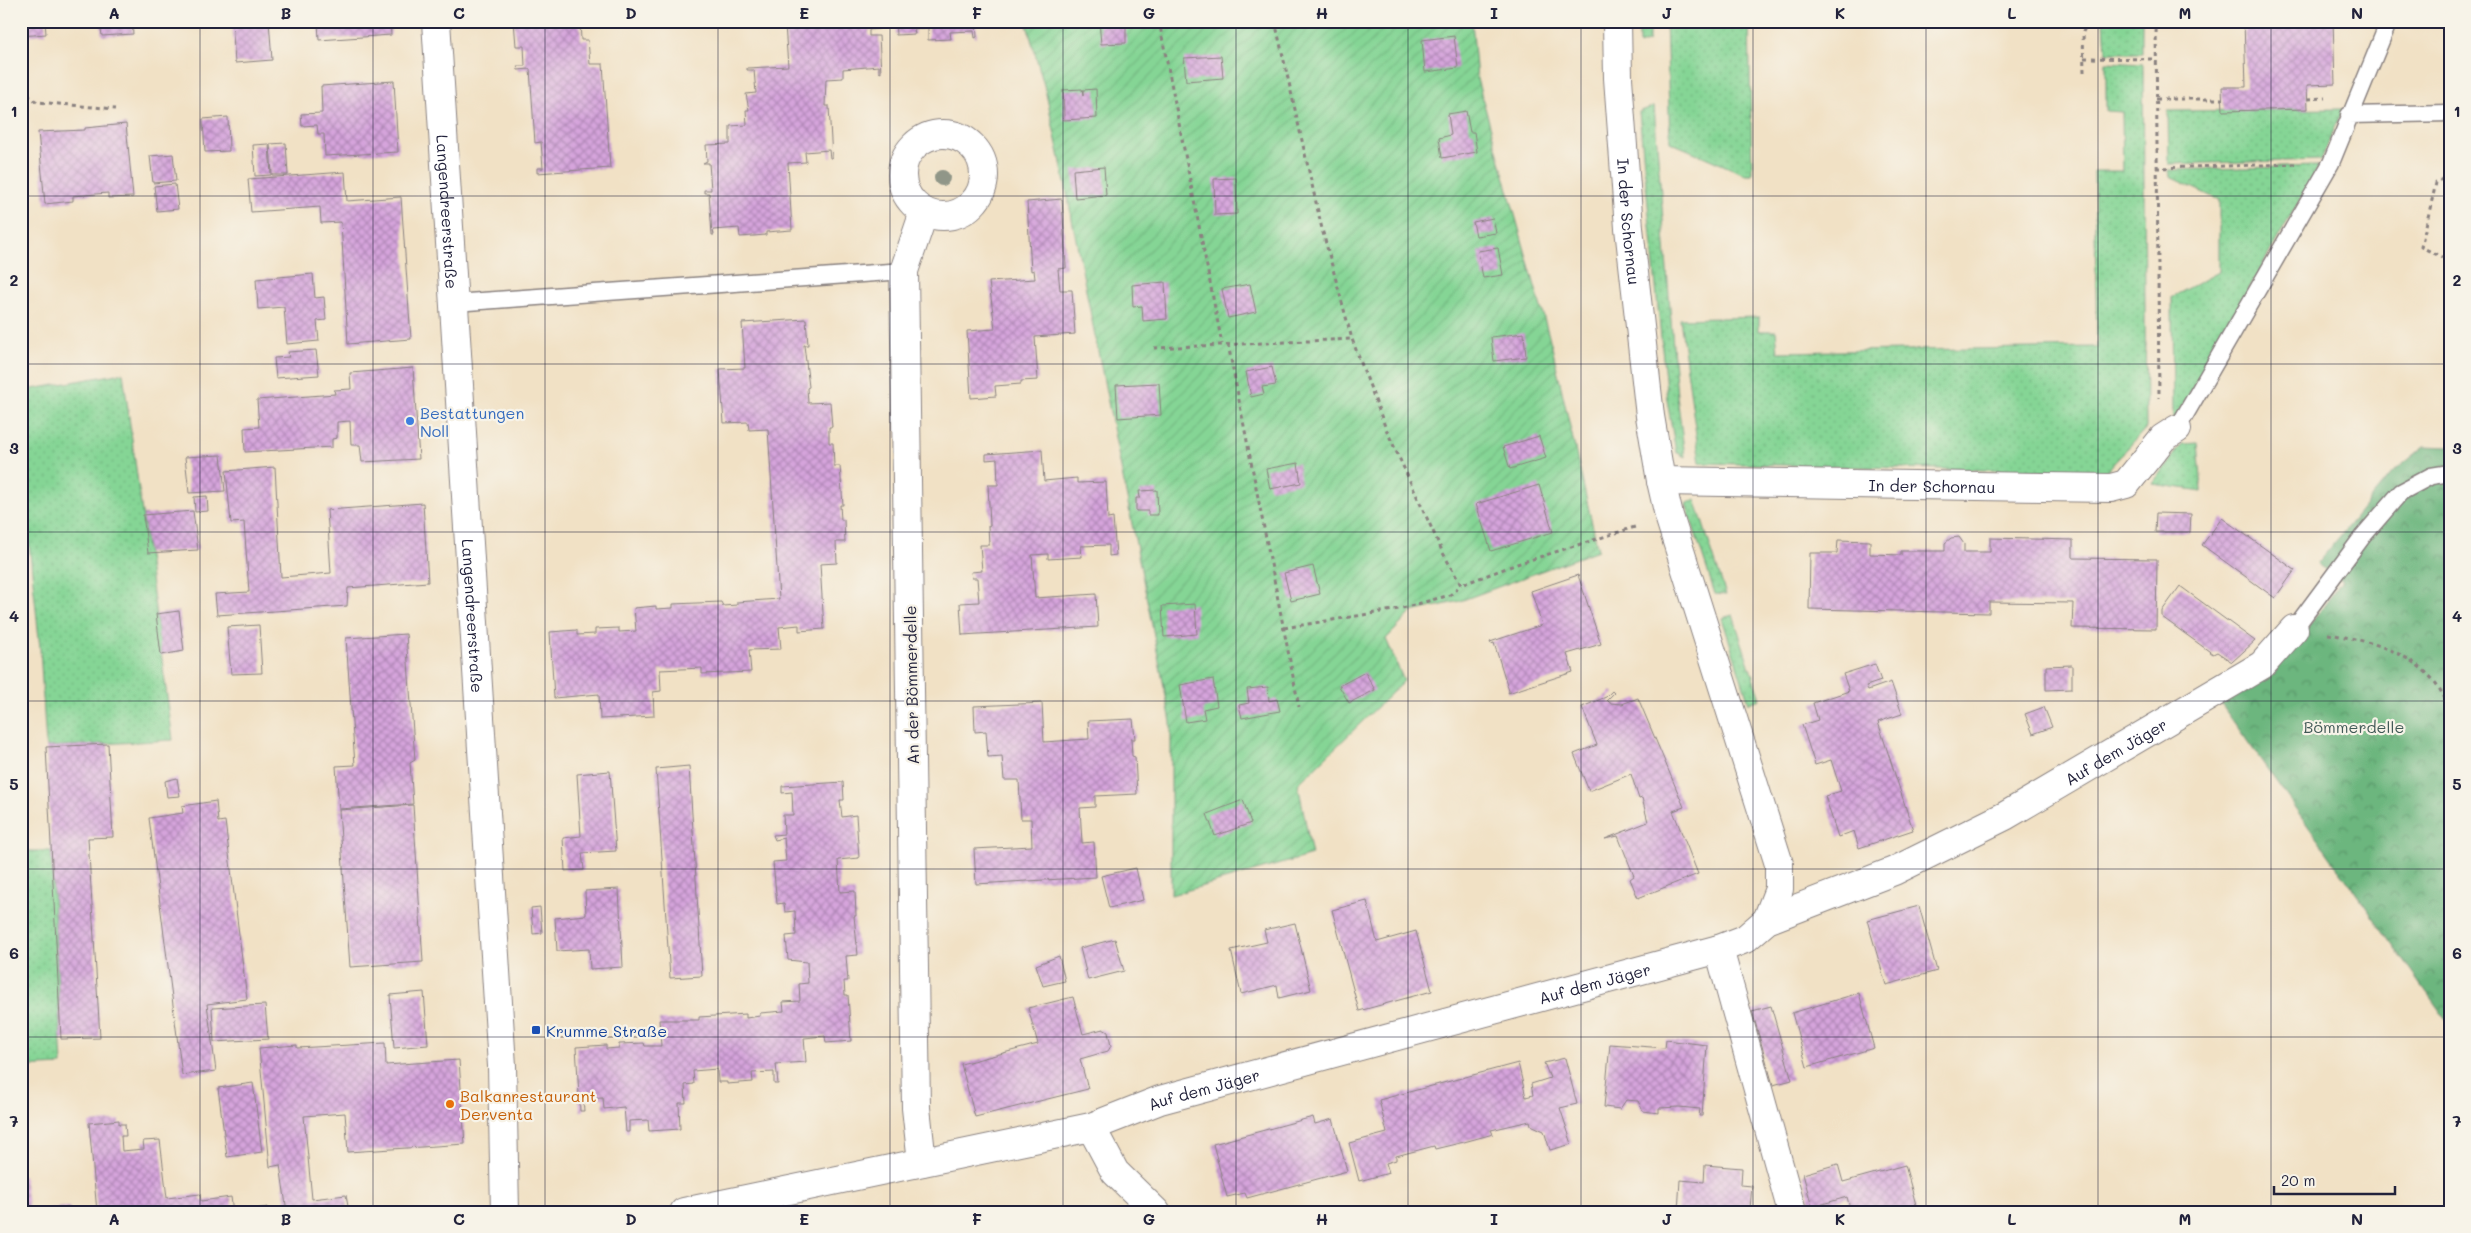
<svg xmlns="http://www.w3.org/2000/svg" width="2471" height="1233" font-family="Mali,sans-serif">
	<defs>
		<pattern id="grass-dots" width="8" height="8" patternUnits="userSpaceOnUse" patternTransform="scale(1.25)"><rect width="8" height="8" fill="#85d595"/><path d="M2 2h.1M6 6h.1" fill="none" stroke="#73b781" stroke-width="1.8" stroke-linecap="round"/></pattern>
		<pattern id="forest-crowns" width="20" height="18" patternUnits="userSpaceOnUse" patternTransform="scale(1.25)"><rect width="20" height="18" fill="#6cb67e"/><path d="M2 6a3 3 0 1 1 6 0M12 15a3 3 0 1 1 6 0" fill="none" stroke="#589468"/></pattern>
		<pattern id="garden-furrows" width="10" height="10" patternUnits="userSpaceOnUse" patternTransform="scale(1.25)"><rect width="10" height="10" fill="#85d595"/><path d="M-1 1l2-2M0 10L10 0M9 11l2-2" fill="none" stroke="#73b781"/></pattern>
		<pattern id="building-cross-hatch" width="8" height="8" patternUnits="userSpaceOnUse" patternTransform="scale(1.25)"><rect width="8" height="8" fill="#d6a4dc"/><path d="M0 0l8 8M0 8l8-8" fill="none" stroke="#ad85b4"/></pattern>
	</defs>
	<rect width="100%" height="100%" fill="#f7f3e8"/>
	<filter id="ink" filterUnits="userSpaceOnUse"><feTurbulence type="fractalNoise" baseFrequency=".02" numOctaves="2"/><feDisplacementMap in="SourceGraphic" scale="10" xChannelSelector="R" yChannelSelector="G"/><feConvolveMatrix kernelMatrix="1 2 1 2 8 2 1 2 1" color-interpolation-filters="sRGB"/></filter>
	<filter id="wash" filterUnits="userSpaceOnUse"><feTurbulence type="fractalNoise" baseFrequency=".0096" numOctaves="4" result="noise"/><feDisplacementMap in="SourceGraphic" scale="20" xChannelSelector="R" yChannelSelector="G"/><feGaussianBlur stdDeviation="1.12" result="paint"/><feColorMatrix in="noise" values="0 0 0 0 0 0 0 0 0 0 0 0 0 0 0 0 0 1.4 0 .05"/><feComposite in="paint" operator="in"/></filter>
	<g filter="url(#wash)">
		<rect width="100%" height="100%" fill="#f1e1c5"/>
		<path fill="url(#grass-dots)" stroke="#547c68" d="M1639 21H1649V41L1639 45Z
			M1666 21H1749L1752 174H1744L1670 142Z
			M2104 21H2142V53H2106Z
			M2106 62 2143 64 2146 428 2105 473 1700 463 1680 319 1759 317V331H1776L1778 352 2097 347 2094 171H2123L2122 112 2106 111Z
			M1654 106 1677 396 1685 457 1676 452 1667 400 1639 112Z
			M2343 109 2321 160 2169 164 2168 111Z
			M2319 166 2173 422 2172 297 2219 272V200L2170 177 2169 170Z
			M123 373 173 740 46 747 40 648 21 466V391Z
			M2198 443 2202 491 2153 484 2182 444Z
			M1695 499 1726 595 1715 594 1686 504Z
			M1733 615 1760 699 1749 703 1722 618Z
			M21 851H51L62 1065 21 1067Z"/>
		<path fill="url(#forest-crowns)" stroke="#476c5c" d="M2425 446 2450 447V1025L2218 700 2281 664 2342 581 2317 564 2392 473Z"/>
		<path fill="url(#garden-furrows)" stroke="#547c68" d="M1026 21H1472L1477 79 1552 347 1598 550 1460 601 1412 612 1386 639 1404 681 1298 784 1312 855 1171 895V722L1061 163 1045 89Z"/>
		<g id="blocks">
			<path fill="url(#building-cross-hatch)" d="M21 21H45L46 34 21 36Z
				M100 21H132L133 34 102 36Z
				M232 21H269L272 60 235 63Z
				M318 21H390L391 35 319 40Z
				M514 21H580L581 40H588L590 64H603L610 168 537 173V168H543L541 142 535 143 530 69 518 70 517 66H525L524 46H516Z
				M811 21H878L879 29 869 30V36H879L881 73 879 72V66L843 69V78L826 79 825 106H829L832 158H830L829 150 805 152 806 162 788 163 792 230 766 232V235L740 237 739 228 713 230 714 235H712L709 193H704V190H711L709 163H703L707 161 706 145 730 144V126L747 125 746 110H749L746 94 756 93 754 70H747V68L788 66 785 25 811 24Z
				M895 21H976L977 37 975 38 974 31 950 32 951 39 928 40V28L914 29 915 34 896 35Z
				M1099 21H1126V43L1101 44Z
				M2244 21H2333L2335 84 2307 85 2308 109 2223 111 2222 87H2246Z
				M1454 36 1458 68 1425 72 1422 40Z
				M1221 56 1223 78 1186 81 1184 58Z
				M394 81 398 152 325 156 324 134H318L317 125 302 126 301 114 322 113 321 86Z
				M1082 89 1083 96V90L1096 89 1097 118 1064 120 1063 90Z
				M1466 111 1470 132H1474L1477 152 1442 158 1439 138 1451 135 1448 114Z
				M228 117 229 151 205 152 203 119Z
				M126 124 133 197 108 198V193L73 196V201L45 204 38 132 85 130V128Z
				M286 143 288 175H272L270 144Z
				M269 144 271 175 255 176 253 145Z
				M173 154 176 181 153 183 150 156Z
				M1104 167 1106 195 1075 198 1073 170Z
				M345 172 347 201 401 197 411 339 348 344 341 222 321 223 320 207 251 212 248 179Z
				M1236 178 1237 214 1215 215 1214 179Z
				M175 184 178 209 157 211 154 186Z
				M1062 199 1066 268 1058 269 1060 290H1072L1075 334 1035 337 1038 380 1021 381V384L995 386 996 396 971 398 967 331 995 329 989 282 1035 279 1034 270 1031 271 1027 202Z
				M1493 218 1496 233 1476 236 1473 222Z
				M1498 248 1503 275 1483 278 1478 251Z
				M313 274 315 298 324 297 326 320 317 321 319 341 287 344 284 307 258 309 256 279Z
				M1165 282 1167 319 1143 321 1142 306 1133 307 1132 285Z
				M1250 284 1256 312 1228 318 1222 289Z
				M806 319 808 345H804L809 387 807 388 808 403 830 402 832 427H829V443H833L834 466H840L843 505H840L841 520H844L845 542H836L837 563 820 564 824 629 799 631V625L779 627 781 649 749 650 751 672 702 674V668L660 670 661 691 653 692 654 716 600 719 599 694 554 698 550 632 577 630V635L595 634V629L619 628V632L636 631 634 608 656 606V609L673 608V604L721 602 723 606 737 605V602L779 599 768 429 749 430 748 422 724 423 720 369 745 368 742 323Z
				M1524 333 1526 357 1494 361 1491 337Z
				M316 350 319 375 276 378 274 358 289 357 288 352Z
				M1272 367 1276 385 1262 387 1264 394 1251 397 1246 372Z
				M413 368 419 459 362 462 360 445H351L350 421 337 422V438L332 439V447L245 452 244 428 259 427 257 400 335 394 334 390 351 389 350 373Z
				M1159 383 1161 415 1118 418 1116 385Z
				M1539 436 1546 458 1510 469 1503 447Z
				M1042 450 1044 481 1077 478V483L1106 482 1108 519 1113 518 1116 555 1109 556V545L1081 546 1082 557 1048 559V554L1032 555 1035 598 1096 594 1098 627 962 635 960 603 979 602 977 578H972L971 572 982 571 980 545H989L988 526 990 525 988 485H998L997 459 986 460V454Z
				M221 455 225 491 189 493 185 457Z
				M1298 463 1301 483 1270 489 1266 469Z
				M275 467 281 577 331 573 327 510 423 503 428 582 348 588 347 606 217 615 215 594 249 592 244 522 231 523 226 471Z
				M1539 485 1553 532 1491 551 1476 504Z
				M1157 490 1158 515H1148V511H1136V498H1140L1139 491Z
				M207 496 208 511 195 512 194 497Z
				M193 511 198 550 148 553 143 515Z
				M2156 513 2191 514 2190 532H2155Z
				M2222 518 2295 570 2275 598 2202 545Z
				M1959 537 1964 544V552H1990V538L2073 540V558L2157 559 2156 629 2072 628 2073 603 1989 602V613L1809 609 1810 553H1837L1838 540 1870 541V554L1901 555V551H1945V543L1951 538Z
				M1313 566 1320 594 1291 601 1284 573Z
				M1578 575 1601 644 1567 654 1573 672 1508 693 1509 691 1494 643 1491 644 1490 642 1542 625 1531 591Z
				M2180 586 2255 641 2232 662 2217 652 2213 654 2162 617V611Z
				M1195 604 1197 634 1164 637 1162 606Z
				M179 611 184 651 161 655 156 614Z
				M259 625 262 673 231 674 227 627Z
				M406 634 415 760 410 763 413 804 339 809 336 766 355 765 346 638Z
				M1875 664 1881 681 1866 686 1868 690 1891 682 1902 714 1878 722 1913 830 1859 848 1854 831 1838 837 1825 796 1841 791 1831 760 1815 765 1802 725 1818 720 1813 703 1849 691 1843 674Z
				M2072 665V689L2046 690V666Z
				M1365 672 1375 690 1349 703 1339 686Z
				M1213 679 1217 706 1203 709 1205 719 1186 722 1180 685Z
				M1268 687 1269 701 1277 699 1280 711 1242 718 1239 705 1249 703 1247 689Z
				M1612 691 1614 693 1607 700 1610 703 1622 704 1638 698 1684 807 1673 811 1698 874 1638 898 1630 879 1634 876 1618 836 1605 839 1648 822 1642 798 1639 799 1631 774 1589 791 1574 754 1597 745 1582 707 1606 697Z
				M1042 703 1044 742 1089 739 1088 721 1133 719 1135 739H1131L1132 756 1135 757 1137 794 1095 796V807L1080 808 1082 843 1094 842 1096 877 976 884 974 849 1032 846 1031 819H1021L1019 780H1004L1002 756 988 757 986 731 975 732 974 706Z
				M2044 707 2052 727 2033 734 2025 714Z
				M108 744 113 837 88 838 100 1038 61 1039 46 747Z
				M689 766 702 976 670 978 656 769Z
				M610 771 616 851 582 853 584 870 565 871 563 838 581 836 577 774Z
				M177 778 180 796 167 797 165 781Z
				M843 782 844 800H840L842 817 856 815 859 858 838 860 840 892 855 891 856 916H854L858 955 846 956 848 981H844L845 995H848L851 1041 826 1043 825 1036 804 1038 806 1062 776 1064 778 1084H774V1072L752 1073 753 1082 727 1084V1082H718L717 1069 693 1071 694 1084 685 1085 686 1103H679L680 1129 649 1131 648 1120 629 1121V1132H626L624 1107 604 1109 603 1098 583 1099 584 1111H580L576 1047 606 1045V1049L619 1048V1044L644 1043 645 1046H661L659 1020H699V1017L746 1014V1018L760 1016V1013L784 1011 783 1002 800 1001 799 984 808 983 807 962 788 960 786 936 796 935 795 911 785 912 784 903 777 904 773 862 786 861 784 838 775 840 773 835 784 834 783 815H793L792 792 782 793V786Z
				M1243 800 1251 823 1215 836 1207 814Z
				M216 801 218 822 225 821 247 999 207 1004 216 1071 182 1075 149 818 183 813 182 806Z
				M413 805 423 962 350 967 339 810Z
				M1136 868 1143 900 1109 908 1101 876Z
				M619 889 623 967 590 969 589 949 557 951 555 918 586 915 585 891Z
				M1367 901 1377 942 1416 931 1432 991 1359 1011 1332 910Z
				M1919 906 1937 971 1886 985 1867 920Z
				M540 907 542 933 533 934 531 908Z
				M1295 923 1311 990 1279 998 1277 985 1241 994 1231 950 1267 942 1264 930Z
				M1115 939 1124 971 1088 980 1080 948Z
				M1059 956 1065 981 1043 986 1036 965Z
				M424 992 428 1045 394 1048 390 995Z
				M1859 993 1874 1048 1807 1067 1792 1013Z
				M1073 997 1083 1034 1103 1029 1108 1032 1111 1046 1108 1051 1080 1059 1088 1089 975 1117 961 1064 1038 1044 1028 1008Z
				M265 1005 268 1039 214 1042 212 1008Z
				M1771 1006 1792 1080 1773 1085 1752 1011Z
				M1666 1040 1707 1045 1702 1116H1699L1700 1109 1679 1107 1659 1108V1113L1643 1111 1638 1101 1626 1100 1620 1109 1604 1107 1610 1044 1665 1048Z
				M385 1043 386 1065 459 1060 465 1144 348 1152 345 1113 304 1116 312 1199 346 1195 349 1212H287L280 1165 270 1167 259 1048 297 1045V1048Z
				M1565 1058 1577 1104 1560 1108 1572 1144 1550 1150 1544 1131 1531 1125 1530 1121 1491 1130 1493 1134 1464 1142 1435 1149 1434 1146 1396 1156V1160L1386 1163 1389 1173 1359 1181 1349 1143 1387 1133 1379 1100 1518 1063 1526 1097 1533 1095 1531 1084 1550 1078 1544 1063Z
				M253 1083 262 1152 227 1157 218 1088Z
				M1313 1117 1315 1124 1333 1119 1347 1171 1247 1198 1245 1193 1227 1197 1213 1144Z
				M119 1120V1124H125L126 1136H121L122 1151 144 1149 143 1141 160 1140 167 1198 200 1194 201 1201 231 1197 233 1212H183L182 1209 171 1212H97L89 1123Z
				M1838 1164 1843 1182 1905 1165 1918 1212H1851L1847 1197 1812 1207 1803 1174Z
				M1705 1165 1742 1168 1741 1185 1752 1186 1750 1209 1743 1208 1742 1212H1678L1680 1180 1704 1182Z
				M21 1176H24L29 1212H21Z
				M70 1207V1212H41L51 1208Z
				M268 1207 269 1212H241V1211Z"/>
		</g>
	</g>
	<g filter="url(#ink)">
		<use href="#blocks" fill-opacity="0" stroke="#8a8280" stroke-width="1"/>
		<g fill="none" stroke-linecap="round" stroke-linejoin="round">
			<defs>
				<path id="service" d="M2349 115 2450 113
					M454 303 904 271
					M2177 429 2331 163 2389 21
					M2294 629 2363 536 2401 492 2431 476 2450 473"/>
				<g id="minor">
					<path id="s1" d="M436 21 502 1066 505 1212"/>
					<path id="s2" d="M1617 21 1618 78 1629 228 1650 416 1661 481 1669 516 1779 864V889L1767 920"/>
					<circle cx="943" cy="175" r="41"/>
					<path id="s3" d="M1661 481 2111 488 2126 484 2163 438 2177 429"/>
					<path d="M1719 949 1792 1212"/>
					<path d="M1091 1127 1115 1172 1156 1212"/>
					<path d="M922 1162 916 1108 904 271 924 212"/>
					<path id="s4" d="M684 1212 1091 1127 1160 1100 1719 949 1745 939 1767 920 1894 871 2005 816 2262 665 2294 629"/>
				</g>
			</defs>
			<use href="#service" stroke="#8a8280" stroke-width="19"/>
			<use href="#minor" stroke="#8a8280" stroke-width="30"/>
			<path stroke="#8a8280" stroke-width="3" stroke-dasharray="4 4" stroke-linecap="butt" d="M1159 21 1222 344
				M1275 21 1322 229 1352 339 1386 429 1443 553 1461 585 1517 564 1635 527
				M2156 21 2159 398
				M2084 58 2156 59
				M2084 72 2083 32 2088 21
				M21 90 37 102 115 109
				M2156 99H2223
				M2308 99 2325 98
				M2156 168 2295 164
				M2450 174 2436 183 2421 247 2450 261
				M1228 344 1299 707
				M1154 348 1352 339
				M1284 628 1399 609 1450 595 1461 585
				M2328 634C2366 640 2408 650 2434 681 2440 688 2445 699 2450 708"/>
			<use href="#service" stroke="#fff" stroke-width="16"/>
			<use href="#minor" stroke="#fff" stroke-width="28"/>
		</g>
		<circle fill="#909688" cx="942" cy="178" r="8"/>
	</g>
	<path fill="none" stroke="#22223b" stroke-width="1" stroke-opacity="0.55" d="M200 21V1212M373 21V1212M545 21V1212M718 21V1212M890 21V1212M1063 21V1212M1236 21V1212M1408 21V1212M1581 21V1212M1753 21V1212M1926 21V1212M2098 21V1212M2271 21V1212M21 196H2450M21 364H2450M21 532H2450M21 701H2450M21 869H2450M21 1037H2450"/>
	<circle fill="#3f7fe0" stroke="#f7f3e8" stroke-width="2" cx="410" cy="421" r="5"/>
	<rect fill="#1a4fb4" stroke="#f7f3e8" stroke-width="2" x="531" y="1025" width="10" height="10" rx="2.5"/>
	<circle fill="#e8710a" stroke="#f7f3e8" stroke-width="2" cx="450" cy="1104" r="5"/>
	<g text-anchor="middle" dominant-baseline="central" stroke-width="4.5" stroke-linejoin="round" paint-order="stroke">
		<g font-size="16" fill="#22223b" stroke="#f7f3e8">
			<text stroke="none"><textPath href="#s1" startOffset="191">Langendreerstraße</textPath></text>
			<text stroke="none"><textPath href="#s2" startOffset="201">In der Schornau</textPath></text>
			<text stroke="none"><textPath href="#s3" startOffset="271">In der Schornau</textPath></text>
			<text stroke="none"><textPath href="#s1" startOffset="596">Langendreerstraße</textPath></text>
			<text transform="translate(911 685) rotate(-91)">An der Bömmerdelle</text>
			<text stroke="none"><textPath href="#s4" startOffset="1514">Auf dem Jäger</textPath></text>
			<text stroke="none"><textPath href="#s4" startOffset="940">Auf dem Jäger</textPath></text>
			<text stroke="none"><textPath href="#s4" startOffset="535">Auf dem Jäger</textPath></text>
		</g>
		<g font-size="16" fill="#366cbe" stroke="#f7f3e8" text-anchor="start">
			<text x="420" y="412">Bestattungen<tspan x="420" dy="18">Noll</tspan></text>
		</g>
		<g font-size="16" fill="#405856" stroke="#f7f3e8">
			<text x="2354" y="726">Bömmerdelle</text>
		</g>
		<g font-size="16" fill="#164399" stroke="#f7f3e8" text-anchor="start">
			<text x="546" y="1030">Krumme Straße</text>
		</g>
		<g font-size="16" fill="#c56008" stroke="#f7f3e8" text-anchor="start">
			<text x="460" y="1095">Balkanrestaurant<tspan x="460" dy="18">Derventa</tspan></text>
		</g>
	</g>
	<rect width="2471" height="1233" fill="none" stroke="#f7f3e8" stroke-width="55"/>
	<path d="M2274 1186v8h121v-8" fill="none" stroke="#22223b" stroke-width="2.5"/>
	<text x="2281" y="1186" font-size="15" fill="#22223b" stroke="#f7f3e8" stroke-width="4" paint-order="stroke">20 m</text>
	<rect x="28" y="28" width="2416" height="1178" fill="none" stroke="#22223b" stroke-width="2"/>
	<g font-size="16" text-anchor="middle" font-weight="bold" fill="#22223b">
		<text x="114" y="19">A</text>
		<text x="286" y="19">B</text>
		<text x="459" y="19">C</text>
		<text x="631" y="19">D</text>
		<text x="804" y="19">E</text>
		<text x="977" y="19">F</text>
		<text x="1149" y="19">G</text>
		<text x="1322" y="19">H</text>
		<text x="1494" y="19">I</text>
		<text x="1667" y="19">J</text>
		<text x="1840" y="19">K</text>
		<text x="2012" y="19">L</text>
		<text x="2185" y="19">M</text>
		<text x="2357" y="19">N</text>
		<text x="14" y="117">1</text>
		<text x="2457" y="117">1</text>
		<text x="14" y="286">2</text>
		<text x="2457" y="286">2</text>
		<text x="14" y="454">3</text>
		<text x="2457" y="454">3</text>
		<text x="14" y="622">4</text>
		<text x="2457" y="622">4</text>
		<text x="14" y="790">5</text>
		<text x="2457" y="790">5</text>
		<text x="14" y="959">6</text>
		<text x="2457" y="959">6</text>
		<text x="14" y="1127">7</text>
		<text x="2457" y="1127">7</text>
		<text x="114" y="1225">A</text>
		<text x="286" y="1225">B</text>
		<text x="459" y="1225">C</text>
		<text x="631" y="1225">D</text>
		<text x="804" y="1225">E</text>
		<text x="977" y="1225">F</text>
		<text x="1149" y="1225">G</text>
		<text x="1322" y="1225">H</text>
		<text x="1494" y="1225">I</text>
		<text x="1667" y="1225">J</text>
		<text x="1840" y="1225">K</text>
		<text x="2012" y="1225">L</text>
		<text x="2185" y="1225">M</text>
		<text x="2357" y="1225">N</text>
	</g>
</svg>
